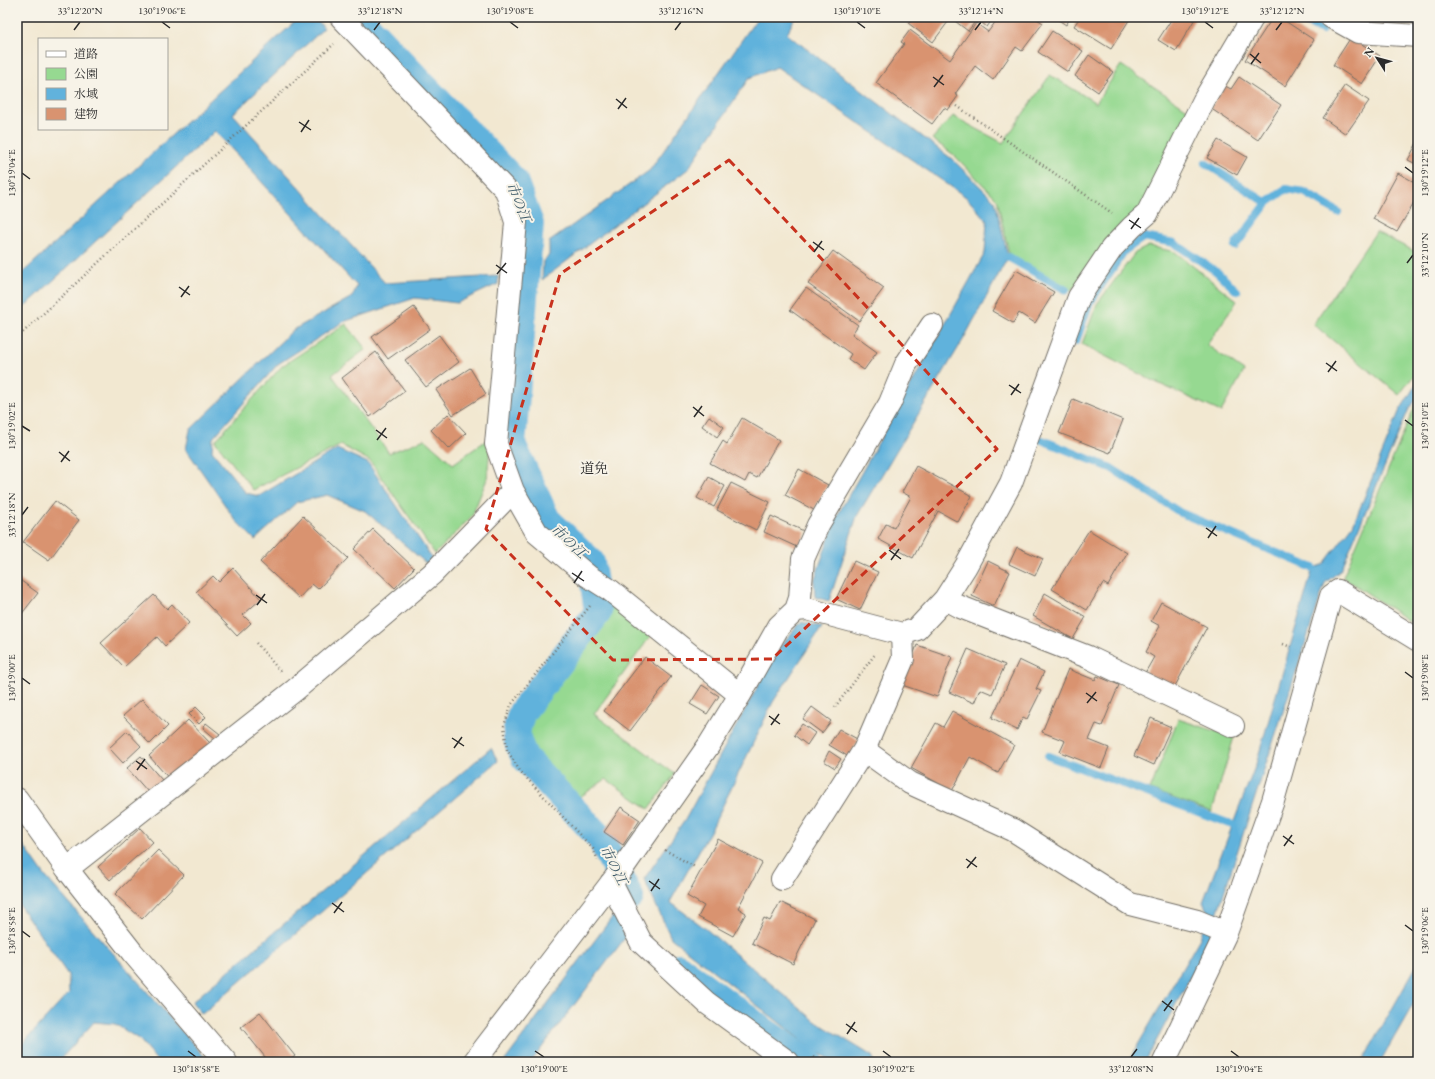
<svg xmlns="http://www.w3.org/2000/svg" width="1435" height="1079" font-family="'EB Garamond','Noto Serif JP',serif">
	<rect width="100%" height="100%" fill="#f7f3e8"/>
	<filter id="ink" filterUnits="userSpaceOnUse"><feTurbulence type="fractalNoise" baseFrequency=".025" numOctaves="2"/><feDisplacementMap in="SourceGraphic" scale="8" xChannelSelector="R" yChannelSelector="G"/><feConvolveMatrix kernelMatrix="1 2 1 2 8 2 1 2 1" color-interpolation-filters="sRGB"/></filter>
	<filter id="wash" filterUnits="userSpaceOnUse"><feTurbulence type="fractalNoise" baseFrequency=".012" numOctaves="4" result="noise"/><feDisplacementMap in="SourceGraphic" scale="16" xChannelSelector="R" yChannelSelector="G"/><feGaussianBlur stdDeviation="0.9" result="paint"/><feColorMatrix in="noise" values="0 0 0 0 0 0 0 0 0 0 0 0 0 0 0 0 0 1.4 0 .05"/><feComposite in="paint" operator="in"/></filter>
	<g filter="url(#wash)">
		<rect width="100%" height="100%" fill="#f2e8d1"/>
		<path fill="#96d991" stroke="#60825e" d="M1121 65 1192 112 1145 202 1071 291 1009 254 997 199 954 155 932 139 953 116 1003 143 1050 75 1096 103Z
			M1376 232 1418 253V370L1399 395 1313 324Z
			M1149 246 1175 252 1237 301 1207 345 1244 371 1221 412 1151 380 1082 344 1097 304 1135 253Z
			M346 324 366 349 332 375 389 453 425 439 453 464 491 437 487 479 472 516 435 554 370 461 341 445 253 490 215 441 282 366Z
			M1418 402V627L1343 577 1414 408Z
			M612 605 652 634 594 714 675 774 649 809 606 779 577 799 525 742V720Z
			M1178 719 1234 737 1212 812 1150 790Z"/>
		<path fill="#61b2dc" stroke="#466e84" d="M300 17H314L324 28 233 114 385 283 498 276V284L457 303 415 298 343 322 278 364 213 438 212 451 246 493 259 496 337 449 368 463 432 558 427 564 365 511 327 495 297 502 255 540 236 521 186 449 190 430 293 330 352 297 357 286 215 131 17 314V278Z
			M758 17H795L787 34 952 159 995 201 1008 257 963 340 857 516 829 601 815 597 814 581 836 518 985 253 987 221 966 197 777 67 749 78 688 169 542 280 543 261 549 255V242L650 170Z
			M1418 381V397L1408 411 1341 570 1325 583 1206 948 1145 1062H1128L1200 938 1208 913 1203 902 1256 764 1313 568 1323 565 1353 525 1399 412Z
			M801 622 822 627 773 702 712 828 670 902 706 929 815 1021 872 1056 875 1062H833L813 1049 671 938 644 879 685 820 778 649Z
			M491 748 498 761 202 1014 192 1002Z
			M17 836 45 876 209 1062H158L140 1040 115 1024 94 1022 58 1062H17V1050L69 993 68 975 17 902Z
			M613 916 621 925 625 938 531 1062H504Z
			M1418 963V996L1380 1062H1362Z"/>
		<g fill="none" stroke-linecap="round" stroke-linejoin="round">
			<path stroke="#61b2dc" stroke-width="8" d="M1296 17 1322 30
				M1205 163 1267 203
				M1235 246 1267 203 1286 189 1304 192 1338 212
				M1008 257 1066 290
				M1076 341 1089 304 1124 251 1144 237 1174 243 1217 272 1237 291
				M1042 440 1111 468 1181 513 1313 568
				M1048 756 1233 825"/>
			<path stroke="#61b2dc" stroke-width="28" d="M358 17 514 181 530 224 512 444 547 520 591 562 598 612 522 712C514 734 515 737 525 758L601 839 630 897
				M678 967 764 1031 809 1062"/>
		</g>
		<g id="blocks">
			<path fill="#d99370" d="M913 17H994L987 27 977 19 968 31 951 18 933 42 908 23Z
				M999 17H1034L1043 23 1022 51 1016 47 993 80 975 66 955 94 958 96 948 110 944 108 932 124 876 83 904 44 901 42 910 30 950 60 976 23 988 32Z
				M1054 17H1071L1066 25Z
				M1080 17H1131L1111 49 1074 26Z
				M1173 17H1196L1176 51 1158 40Z
				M1273 17H1279L1314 40 1285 86 1245 60Z
				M1052 31 1083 51 1068 72 1038 52Z
				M1351 37 1380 56 1362 84 1333 65Z
				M1089 55 1113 72 1098 92 1075 76Z
				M1239 77 1281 105 1258 140 1210 108 1225 86 1231 89Z
				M1345 85 1369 101 1346 134 1323 118Z
				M1218 140 1247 157 1237 175 1207 158Z
				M1418 141V165L1408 160Z
				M1398 173 1418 184V195L1397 232 1373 219Z
				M833 251 884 288 859 321 808 284Z
				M1016 270 1054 292 1035 323 1019 313 1013 323 992 311Z
				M806 288 858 325 852 334 877 352 864 370 848 359 851 354 790 310Z
				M414 307 430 329 388 359 372 337Z
				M439 335 459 362 426 387 405 360Z
				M376 352 405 391 370 417 342 378Z
				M470 368 486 394 453 415 436 390Z
				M1073 399 1123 420 1110 453 1059 433Z
				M448 414 466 433 449 449 431 430Z
				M709 416 724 427 717 437 702 426Z
				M742 418 779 440 757 478 749 474 745 482 710 463 723 441 727 444Z
				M916 466 972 496 958 522 938 511 913 558 878 539 886 524 894 528 911 497 902 492Z
				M799 469 828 485 814 510 785 495Z
				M709 477 725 486 714 507 697 498Z
				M731 483 770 502 756 530 717 510Z
				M55 501 79 520 49 560 23 542Z
				M303 516 348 558 318 589 312 584 299 598 260 562Z
				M771 516 806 532 799 548 764 532Z
				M373 529 414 568 395 588 354 549Z
				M1089 530 1127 553 1108 586 1103 583 1087 610 1052 589Z
				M1017 547 1043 559 1035 576 1009 564Z
				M854 561 878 572 860 610 836 599Z
				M988 561 1010 572 994 606 972 596Z
				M233 568 261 599 243 615 251 623 237 636 196 592 213 576 219 582Z
				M17 578 38 593 17 620Z
				M1045 593 1086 617 1073 639 1033 616Z
				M154 595 167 609 172 604 189 623 165 646 157 637 124 667 101 643Z
				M1161 602 1207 627 1174 688 1145 673 1154 657 1146 652 1160 626 1151 621Z
				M917 645 952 657 937 697 902 685Z
				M968 649 1005 665 992 694 980 689 974 703 949 692Z
				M645 657 671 677 630 731 604 711Z
				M1019 660 1044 672 1036 689 1041 691 1027 719 1023 717 1017 730 992 718Z
				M1068 669 1095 680 1097 676 1119 685 1102 726 1096 724 1089 740 1109 748 1101 768 1060 752 1065 741 1042 732Z
				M702 685 719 696 707 714 690 704Z
				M142 699 168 726 150 744 123 716Z
				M196 707 206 717 199 724 189 714Z
				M812 707 831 721 822 733 803 719Z
				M952 711 1014 745 998 773 970 757 952 791 911 768 936 723 943 727Z
				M1151 718 1171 727 1154 765 1134 756Z
				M188 720 212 745 172 782 149 756Z
				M206 723 220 734 216 739 203 728Z
				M802 724 815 733 807 745 794 735Z
				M839 729 859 740 849 757 829 745Z
				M127 731 141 746 123 763 109 748Z
				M829 751 841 759 835 768 824 761Z
				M141 756 162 780 148 792 127 768Z
				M621 807 640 820 623 845 604 832Z
				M140 828 153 842 110 880 98 867Z
				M718 839 762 863 738 908 746 913 733 936 698 917 704 906 687 896Z
				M158 850 184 875 142 919 115 894Z
				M780 902 815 919 793 964 752 943 764 918 770 921Z
				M260 1012 295 1056 288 1062H269L241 1027Z"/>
		</g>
	</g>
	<g filter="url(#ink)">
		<use href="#blocks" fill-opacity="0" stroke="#716d65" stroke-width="1"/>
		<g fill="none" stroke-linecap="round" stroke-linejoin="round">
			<defs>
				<path id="minor" d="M341 17 506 190 516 222 496 444 513 491 537 533 588 576 610 590 740 695
					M1331 17 1358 32 1418 36
					M945 599 958 606 1088 657 1233 726
					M796 610 800 598 803 559 818 525 890 403 906 364 932 325
					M902 634 903 659 864 750 910 783 1013 830 1130 904 1197 921 1226 933
					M17 799 67 869 132 952 226 1062
					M67 869 295 690 432 574 513 491
					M782 879 864 750
					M611 883 641 942 707 1003 788 1062
					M474 1062 622 869 709 745 740 695 779 626 796 610 807 609 902 634 917 629 945 599 966 566 1011 483 1079 297 1112 248 1132 227 1147 214 1204 100 1253 17
					M1164 1062 1226 933 1273 801 1331 596 1338 591 1418 640"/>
			</defs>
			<use href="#minor" stroke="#716d65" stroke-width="24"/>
			<path stroke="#716d65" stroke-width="2.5" stroke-dasharray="1 3" stroke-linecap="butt" d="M957 106 1112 213
				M17 338 334 44
				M590 606 511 705 504 726 507 750 520 771 593 849 598 860
				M256 643 280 671
				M1283 644 1291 647
				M835 707 876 653
				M665 850 695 867
				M813 1057 821 1062"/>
			<use href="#minor" stroke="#fff" stroke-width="22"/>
		</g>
	</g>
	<path fill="none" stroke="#c8321e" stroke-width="3" stroke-dasharray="8 5" stroke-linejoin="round" d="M729 160 893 335 997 449 772 659 613 660 486 529 560 274Z"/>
	<path fill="none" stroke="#2b2b2b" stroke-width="1.5" d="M162 22 170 28M510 22 518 28M857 22 865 28M1205 22 1213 28M74 30 80 22M374 30 380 22M675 30 681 22M975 30 981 22M1276 30 1282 22M1250 54 1261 63M1251 64 1259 53M933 77 944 85M934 87 943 75M616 99 627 108M618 109 626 98M299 122 311 130M301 132 309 120M1405 167 1413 173M22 173 30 179M1129 220 1141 228M1131 229 1139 218M813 242 824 250M814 252 822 241M1407 263 1413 255M496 265 507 273M497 274 506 263M179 287 190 295M181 297 189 286M1326 363 1337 371M1328 372 1336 361M1009 385 1021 393M1011 395 1019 384M693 407 704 416M694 417 702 406M1405 420 1413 426M22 426 30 431M376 430 387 438M377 440 386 428M59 452 70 461M61 462 69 451M22 515 28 507M1206 528 1217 536M1208 538 1216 526M889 550 901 559M891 560 899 549M572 573 584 581M574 583 582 571M256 595 267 603M257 605 265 594M1405 672 1413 678M22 678 30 684M1086 693 1097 701M1087 703 1096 692M769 716 780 724M771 725 779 714M452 738 464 746M454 748 462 737M136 761 147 769M137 770 145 759M1283 836 1294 844M1284 846 1292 835M966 859 977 867M967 868 976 857M649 881 660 889M651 891 659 879M332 903 344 912M334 913 342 902M1405 925 1413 931M22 931 30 937M1162 1001 1174 1010M1164 1011 1172 1000M846 1024 857 1032M847 1034 855 1022M188 1051 196 1057M535 1051 544 1057M883 1051 891 1057M1231 1051 1239 1057M1131 1057 1137 1049"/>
	<g text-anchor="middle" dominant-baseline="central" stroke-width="4" stroke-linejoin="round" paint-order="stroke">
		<g font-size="14" font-style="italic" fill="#3e5a69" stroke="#f7f3e8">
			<text transform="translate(519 202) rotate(68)">市の江</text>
			<text transform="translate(569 541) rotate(43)">市の江</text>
			<text transform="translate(614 865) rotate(63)">市の江</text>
		</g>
		<g font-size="14" fill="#2b2b2b" stroke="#f7f3e8">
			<text x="594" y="468">道免</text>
		</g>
	</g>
	<rect width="1435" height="1079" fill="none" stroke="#f7f3e8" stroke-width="44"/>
	<rect x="38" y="38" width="130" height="92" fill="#f7f3e8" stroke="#a5a39c"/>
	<rect x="46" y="51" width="20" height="6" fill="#ffffff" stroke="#a5a39c"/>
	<text x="74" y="58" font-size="12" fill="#2b2b2b">道路</text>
	<rect x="46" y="68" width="20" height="12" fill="#96d991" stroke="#a5a39c"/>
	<text x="74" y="78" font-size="12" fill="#2b2b2b">公園</text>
	<rect x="46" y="88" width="20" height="12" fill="#61b2dc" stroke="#a5a39c"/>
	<text x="74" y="98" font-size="12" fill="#2b2b2b">水域</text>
	<rect x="46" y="108" width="20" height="12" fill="#d99370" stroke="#a5a39c"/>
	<text x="74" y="118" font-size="12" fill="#2b2b2b">建物</text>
	<g transform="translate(1377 58) rotate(306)" stroke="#f7f3e8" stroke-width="3" paint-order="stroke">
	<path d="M0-3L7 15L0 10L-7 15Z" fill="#2b2b2b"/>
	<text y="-6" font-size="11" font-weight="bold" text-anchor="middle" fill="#2b2b2b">N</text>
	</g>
	<rect x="22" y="22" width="1391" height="1035" fill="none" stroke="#2b2b2b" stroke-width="1.5"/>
	<g font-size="10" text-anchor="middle" fill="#2b2b2b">
		<text x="80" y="14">33°12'20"N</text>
		<text x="162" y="14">130°19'06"E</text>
		<text x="380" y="14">33°12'18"N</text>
		<text x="510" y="14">130°19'08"E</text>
		<text x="681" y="14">33°12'16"N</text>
		<text x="857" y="14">130°19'10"E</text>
		<text x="981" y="14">33°12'14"N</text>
		<text x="1205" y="14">130°19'12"E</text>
		<text x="1282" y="14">33°12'12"N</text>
		<text transform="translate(11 173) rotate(-90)" y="4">130°19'04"E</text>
		<text transform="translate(1424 173) rotate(-90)" y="4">130°19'12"E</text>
		<text transform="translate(1424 255) rotate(-90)" y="4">33°12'10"N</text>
		<text transform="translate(11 426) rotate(-90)" y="4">130°19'02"E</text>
		<text transform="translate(1424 426) rotate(-90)" y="4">130°19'10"E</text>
		<text transform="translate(11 515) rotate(-90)" y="4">33°12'18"N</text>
		<text transform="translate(11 678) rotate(-90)" y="4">130°19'00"E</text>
		<text transform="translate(1424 678) rotate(-90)" y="4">130°19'08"E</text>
		<text transform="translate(11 931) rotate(-90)" y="4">130°18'58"E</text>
		<text transform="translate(1424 931) rotate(-90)" y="4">130°19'06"E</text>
		<text x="196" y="1072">130°18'58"E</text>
		<text x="544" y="1072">130°19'00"E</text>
		<text x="891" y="1072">130°19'02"E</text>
		<text x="1131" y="1072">33°12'08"N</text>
		<text x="1239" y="1072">130°19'04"E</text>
	</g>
</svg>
